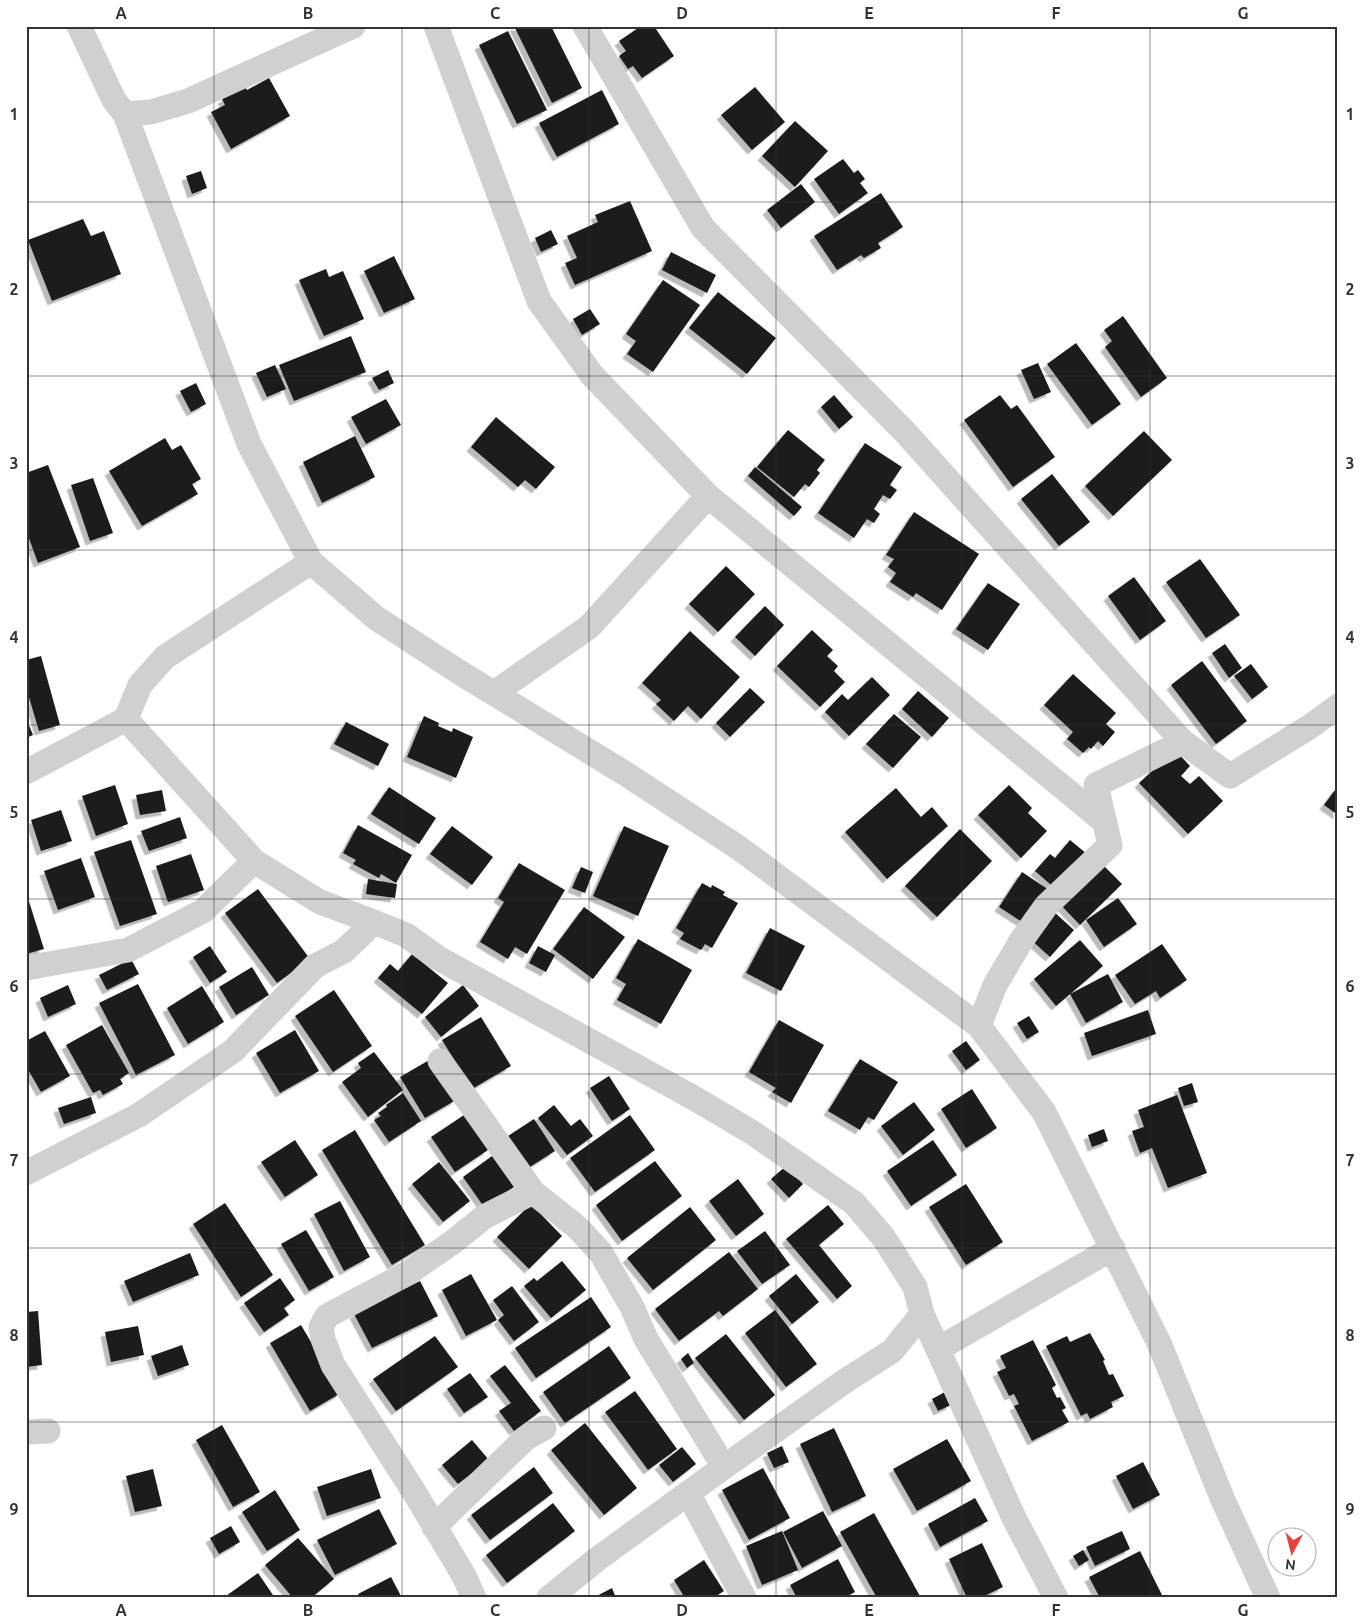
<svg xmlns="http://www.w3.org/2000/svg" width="1364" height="1624" font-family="Ubuntu,sans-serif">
	<defs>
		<filter id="shadow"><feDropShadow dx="-4.5" dy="4.5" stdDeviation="0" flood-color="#0004"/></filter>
	</defs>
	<rect width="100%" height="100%" fill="#fff"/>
	<path fill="#1a1a1a" filter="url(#shadow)" d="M514 26H551L582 88 552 103Z
		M641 26H654L674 56 642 78 633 66 628 69 619 56 626 51 619 41Z
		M508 31 547 110 517 124 479 45Z
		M269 78 290 116 231 149 211 112 225 105 222 99 245 87 247 90Z
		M755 87 785 122 752 150 721 115Z
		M602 90 619 124 557 157 539 123Z
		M795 121 828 151 795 187 762 156Z
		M843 159 854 173 858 170 865 179 860 183 868 193 839 214 814 179Z
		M201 171 207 188 192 194 186 176Z
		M801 184 815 202 781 228 767 210Z
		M881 193 903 227 878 243 881 248 864 258 861 255 837 270 814 236Z
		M630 201 652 251 575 285 565 263 577 258 567 236 598 222 595 215Z
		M83 219 91 236 104 231 121 274 52 301 28 240Z
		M551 230 558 244 541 252 535 238Z
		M671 252 716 275 707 293 662 270Z
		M394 256 415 299 384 313 364 271Z
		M326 269 329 277 343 271 364 319 324 336 299 280Z
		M663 280 700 305 653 372 627 354 636 341 626 334Z
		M718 292 776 338 747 374 689 328Z
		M590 309 600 324 582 335 573 319Z
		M1123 316 1167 378 1141 397 1105 347 1112 341 1104 330Z
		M351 336 366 372 294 401 279 365Z
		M1076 343 1121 404 1092 425 1047 364Z
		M1038 363 1051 392 1034 399 1021 370Z
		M275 365 286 389 267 397 256 373Z
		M388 370 394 383 379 390 372 378Z
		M196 383 206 404 191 412 180 391Z
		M834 395 853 417 839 429 821 407Z
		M1000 395 1011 409 1017 405 1055 457 1013 487 964 420Z
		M386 399 401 425 366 444 351 417Z
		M496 417 555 467 536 489 525 480 518 487 471 447Z
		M788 430 825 460 817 470 820 473 809 487 805 484 794 497 757 467Z
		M1144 431 1172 460 1113 516 1085 486Z
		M355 436 375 477 322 503 303 462Z
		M165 438 172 450 181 445 201 479 192 484 198 494 142 526 109 471Z
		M865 443 902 467 890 485 897 490 890 499 883 495 874 509 880 514 874 523 867 519 854 538 818 513Z
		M48 465 80 547 38 563 26 530V473Z
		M755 467 802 507 794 516 748 476Z
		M1052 474 1090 522 1059 546 1021 499Z
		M93 478 113 533 90 541 71 485Z
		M914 512 979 554 942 610 916 593 913 597 890 582 896 573 888 567 894 559 886 555Z
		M1200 559 1240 615 1206 638 1166 582Z
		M726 566 755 594 718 632 689 604Z
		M1134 577 1166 621 1140 640 1108 596Z
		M988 583 1020 604 988 650 956 629Z
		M765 606 784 625 755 656 735 637Z
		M812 630 833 650 827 656 838 666 834 671 845 682 820 707 777 666Z
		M690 631 740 677 701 719 688 706 674 721 656 704 661 700 642 683Z
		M1225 644 1242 668 1229 678 1212 653Z
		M41 656 60 725 39 731 26 687V660Z
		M1202 661 1247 721 1216 744 1171 685Z
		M1251 664 1268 687 1252 699 1234 676Z
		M1073 674 1116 713 1106 724 1115 732 1103 746 1098 741 1091 749 1089 747 1083 753 1067 739 1073 732 1044 705Z
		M872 677 890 695 849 736 825 712 842 694 848 700Z
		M750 688 765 702 730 737 716 723Z
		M918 691 949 718 932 737 902 709Z
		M894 714 921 737 893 768 866 744Z
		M424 716 439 723 438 726 452 732 453 728 473 737 456 778 407 757Z
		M26 718 33 735 26 738Z
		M346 722 389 744 378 766 334 744Z
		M1175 750 1190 766 1181 776 1190 784 1199 776 1223 801 1188 834 1139 783Z
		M115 785 128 824 96 836 82 796Z
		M1009 785 1032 808 1028 813 1047 831 1021 858 978 815Z
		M1338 786V815L1324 805Z
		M389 787 436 818 419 844 371 814Z
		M896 788 921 817 932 807 948 826 887 879 845 832Z
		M162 790 166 811 140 815 136 795Z
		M61 810 72 841 41 851 31 820Z
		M180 817 187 838 149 851 141 831Z
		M358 825 412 855 396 883 381 874 379 878 353 864 356 860 343 853Z
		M452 826 493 857 472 885 430 854Z
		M624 826 669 846 638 916 593 896Z
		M960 829 992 861 937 917 905 886Z
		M131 840 157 914 120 926 94 852Z
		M1070 840 1087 854 1057 890 1035 871 1050 854 1055 858Z
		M191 854 204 890 168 902 156 866Z
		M81 858 95 897 58 910 44 871Z
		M1099 861 1122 884 1080 925 1057 901Z
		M519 863 565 890 527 954 515 947 508 959 480 942 504 902 498 898Z
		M581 867 593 872 585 893 572 888Z
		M1022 872 1049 890 1025 924 999 907Z
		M368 879 397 884 395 898 366 894Z
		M702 883 711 888 712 885 725 892 723 895 738 903 712 948 705 944 701 950 680 939 684 933 676 928Z
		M258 889 310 959 277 983 225 913Z
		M26 892 44 949 26 954Z
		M1118 898 1137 924 1104 947 1086 920Z
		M584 907 625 937 593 979 553 949Z
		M1053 911 1074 930 1050 957 1029 938Z
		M770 928 805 946 781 991 746 973Z
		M638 939 692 970 661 1024 617 1000 626 984 616 978Z
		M1080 940 1103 966 1056 1006 1034 979Z
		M1162 944 1187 980 1160 998 1156 991 1135 1004 1115 975Z
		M210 946 227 972 210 983 193 957Z
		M538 946 555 955 546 972 529 963Z
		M412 954 448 983 422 1014 378 978 390 964 398 971Z
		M131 959 139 974 107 990 99 975Z
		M252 967 269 995 236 1015 219 987Z
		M1108 974 1123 1002 1086 1023 1070 994Z
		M138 984 175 1055 136 1075 99 1003Z
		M68 985 76 1004 48 1017 40 998Z
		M463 985 479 1006 441 1037 425 1017Z
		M202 986 224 1022 188 1044 167 1008Z
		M334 990 372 1046 333 1072 295 1016Z
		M1148 1010 1156 1034 1092 1056 1084 1033Z
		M1029 1016 1039 1032 1027 1039 1017 1023Z
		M481 1017 511 1066 472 1089 442 1040Z
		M779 1020 824 1045 791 1103 772 1092 776 1088 749 1072Z
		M102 1025 129 1073 120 1079 123 1084 103 1095 100 1090 93 1093 66 1045Z
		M295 1030 319 1071 280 1093 256 1053Z
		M45 1031 70 1076 41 1092 26 1066V1041Z
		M966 1041 980 1060 966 1070 952 1051Z
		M374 1052 403 1090 368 1117 342 1082 361 1068 358 1063Z
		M431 1059 456 1100 425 1118 400 1077Z
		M860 1059 898 1082 874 1120 868 1117 860 1130 828 1111Z
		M609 1076 630 1109 612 1121 590 1088Z
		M1192 1083 1198 1102 1184 1106 1178 1088Z
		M972 1089 997 1128 966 1148 941 1109Z
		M403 1093 421 1121 389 1142 374 1120 381 1116 378 1113 387 1107 386 1105Z
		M1177 1095 1207 1173 1168 1188 1152 1148 1140 1153 1132 1131 1144 1127 1138 1110Z
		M91 1097 96 1113 64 1124 58 1108Z
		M914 1102 935 1130 903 1155 881 1126Z
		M554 1105 571 1126 580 1119 593 1136 567 1155 538 1118Z
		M464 1115 488 1150 455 1172 431 1137Z
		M630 1115 655 1150 595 1192 570 1158Z
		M534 1119 555 1151 525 1170 505 1138Z
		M1104 1129 1108 1141 1092 1147 1088 1135Z
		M355 1130 425 1245 392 1265 322 1150Z
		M295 1140 318 1175 285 1197 261 1162Z
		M933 1140 957 1175 911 1206 887 1171Z
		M492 1156 514 1187 484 1207 463 1177Z
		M655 1161 682 1196 622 1241 596 1205Z
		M439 1162 470 1201 443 1222 412 1184Z
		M786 1166 803 1184 789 1198 771 1179Z
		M738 1179 764 1214 736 1236 709 1201Z
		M966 1184 1003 1242 966 1265 929 1207Z
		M340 1201 370 1257 344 1271 314 1214Z
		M225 1203 273 1275 241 1297 193 1224Z
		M531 1204 562 1236 529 1269 497 1237Z
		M828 1205 844 1224 819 1245 852 1286 837 1299 786 1239Z
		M690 1207 716 1240 653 1290 627 1258Z
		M306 1230 334 1277 309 1291 281 1244Z
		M765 1231 790 1265 762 1284 737 1251Z
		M729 1252 758 1289 723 1316 719 1311 679 1341 655 1309Z
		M190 1253 199 1275 133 1302 124 1281Z
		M562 1261 586 1290 551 1318 524 1286 534 1278 537 1281Z
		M471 1274 497 1320 466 1336 442 1290Z
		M796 1274 819 1302 792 1324 769 1296Z
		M280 1278 295 1300 284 1308 289 1315 264 1332 244 1303Z
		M420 1281 438 1316 372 1348 354 1314Z
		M512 1286 539 1322 514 1341 498 1320 504 1315 493 1300Z
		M591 1297 611 1327 536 1378 515 1348Z
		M775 1310 817 1364 786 1387 745 1333Z
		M38 1311 42 1365 26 1367V1312Z
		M301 1325 341 1393 310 1411 270 1343Z
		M138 1326 144 1355 111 1362 105 1332Z
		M1090 1333 1105 1360 1103 1361 1109 1375 1113 1374 1124 1396 1111 1402 1113 1407 1090 1419 1087 1413 1081 1416 1046 1346 1067 1336 1070 1342Z
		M726 1334 775 1395 744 1420 695 1358Z
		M435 1336 458 1367 396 1411 373 1379Z
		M1033 1340 1056 1385 1052 1388 1057 1398 1060 1397 1066 1408 1062 1410 1069 1422 1032 1441 1014 1406 1019 1404 1014 1394 1009 1396 997 1372 1006 1368 1000 1356Z
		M182 1345 189 1365 158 1376 151 1356Z
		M609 1346 631 1378 565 1423 543 1392Z
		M688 1353 694 1363 687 1368 681 1359Z
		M505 1365 541 1411 514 1431 499 1411 511 1403 490 1376Z
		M470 1373 488 1397 464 1413 447 1389Z
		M635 1391 677 1449 648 1470 605 1412Z
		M945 1392 951 1405 938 1411 932 1399Z
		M585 1423 637 1488 604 1515 551 1450Z
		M222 1425 260 1492 233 1507 196 1440Z
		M834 1428 866 1496 832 1512 800 1444Z
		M947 1439 971 1481 917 1511 893 1469Z
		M472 1440 489 1460 458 1484 442 1465Z
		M782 1446 789 1462 774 1468 767 1453Z
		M682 1447 696 1464 673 1482 659 1465Z
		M1143 1462 1160 1495 1133 1509 1116 1476Z
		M534 1467 553 1493 490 1540 471 1515Z
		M763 1468 790 1518 749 1540 722 1490Z
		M153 1469 162 1506 135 1512 126 1476Z
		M371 1469 381 1498 327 1516 317 1487Z
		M275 1490 300 1530 267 1551 242 1512Z
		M975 1498 988 1521 940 1547 928 1524Z
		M553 1503 575 1531 507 1583 486 1555Z
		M379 1509 397 1544 335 1575 317 1540Z
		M823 1511 842 1546 802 1568 783 1532Z
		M874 1513 921 1598H877L840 1532Z
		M231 1526 240 1542 219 1554 210 1538Z
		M782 1531 798 1570 762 1585 746 1546Z
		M1122 1531 1130 1549 1095 1566 1086 1547Z
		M298 1538 334 1579 311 1598H293L265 1565Z
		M982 1543 1003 1587 980 1598H967L949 1559Z
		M1083 1550 1089 1560 1079 1566 1073 1556Z
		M1140 1551 1163 1597 1100 1598 1089 1577Z
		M838 1559 855 1592 844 1598H797L790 1585Z
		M704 1560 724 1591 713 1598H685L674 1580Z
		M258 1573 275 1598H227L226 1596Z
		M391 1577 402 1598H360L358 1594Z
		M612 1588 616 1598H593Z"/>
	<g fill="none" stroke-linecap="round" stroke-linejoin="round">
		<path stroke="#d0d0d0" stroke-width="25" d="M79 26 114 100 125 114 151 112 188 101 353 26
			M436 26 539 301 592 375 708 496 1105 822
			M585 26 703 228 905 432 1183 742
			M125 114 249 444 311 562 376 618 459 672 626 774 739 848 979 1026 1044 1112 1159 1343 1223 1500 1268 1598
			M311 562 165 657 140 685 126 719 254 861 320 902 374 922
			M494 693 589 627 708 496
			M26 772 126 719
			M26 968 128 950 203 911 254 861
			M979 1026 995 985 1021 941 1046 906 1110 845 1096 785 1183 742 1230 776 1311 726 1338 706
			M440 1061 533 1192 578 1228 601 1253 632 1307 646 1339 724 1467
			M26 1173 139 1115 233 1051 315 966 344 951 374 922 406 935 438 958 694 1098 753 1133 854 1203 884 1238 915 1287 922 1314 1014 1518 1056 1598
			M938 1349 1113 1248
			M26 1432 48 1431
			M688 1493 744 1598
			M434 1527 526 1438 544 1428
			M474 1598 464 1576 416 1495 333 1365 323 1339 321 1327 327 1316 408 1273 453 1242 484 1217 533 1192
			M549 1598 596 1560 724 1467 845 1381 892 1351 922 1314"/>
	</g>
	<path fill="none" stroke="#333" stroke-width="1" stroke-opacity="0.55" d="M214 26V1598M402 26V1598M589 26V1598M776 26V1598M962 26V1598M1150 26V1598M26 202H1338M26 376H1338M26 550H1338M26 725H1338M26 899H1338M26 1074H1338M26 1248H1338M26 1422H1338"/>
	<rect width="1364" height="1624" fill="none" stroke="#ffffff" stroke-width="55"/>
	<g transform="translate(1292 1552) rotate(187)"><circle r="24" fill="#ffffff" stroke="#adadad"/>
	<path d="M0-4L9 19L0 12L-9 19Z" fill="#e0463f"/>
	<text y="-8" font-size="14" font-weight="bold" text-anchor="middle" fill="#333333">N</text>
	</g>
	<rect x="28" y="28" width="1308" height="1568" fill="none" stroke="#333" stroke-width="2"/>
	<g font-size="16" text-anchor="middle" font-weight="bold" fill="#333">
		<text x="121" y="19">A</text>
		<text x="308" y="19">B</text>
		<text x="495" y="19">C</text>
		<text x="682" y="19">D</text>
		<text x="869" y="19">E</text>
		<text x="1056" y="19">F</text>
		<text x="1243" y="19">G</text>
		<text x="14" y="120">1</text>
		<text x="1350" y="120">1</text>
		<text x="14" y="295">2</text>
		<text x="1350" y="295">2</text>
		<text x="14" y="469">3</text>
		<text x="1350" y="469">3</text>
		<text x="14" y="643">4</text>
		<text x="1350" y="643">4</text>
		<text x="14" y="818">5</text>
		<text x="1350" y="818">5</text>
		<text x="14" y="992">6</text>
		<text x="1350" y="992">6</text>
		<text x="14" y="1166">7</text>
		<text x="1350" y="1166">7</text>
		<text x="14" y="1341">8</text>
		<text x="1350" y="1341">8</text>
		<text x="14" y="1515">9</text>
		<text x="1350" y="1515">9</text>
		<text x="121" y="1616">A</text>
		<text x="308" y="1616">B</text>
		<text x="495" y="1616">C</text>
		<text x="682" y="1616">D</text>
		<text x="869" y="1616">E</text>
		<text x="1056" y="1616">F</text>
		<text x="1243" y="1616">G</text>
	</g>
</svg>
